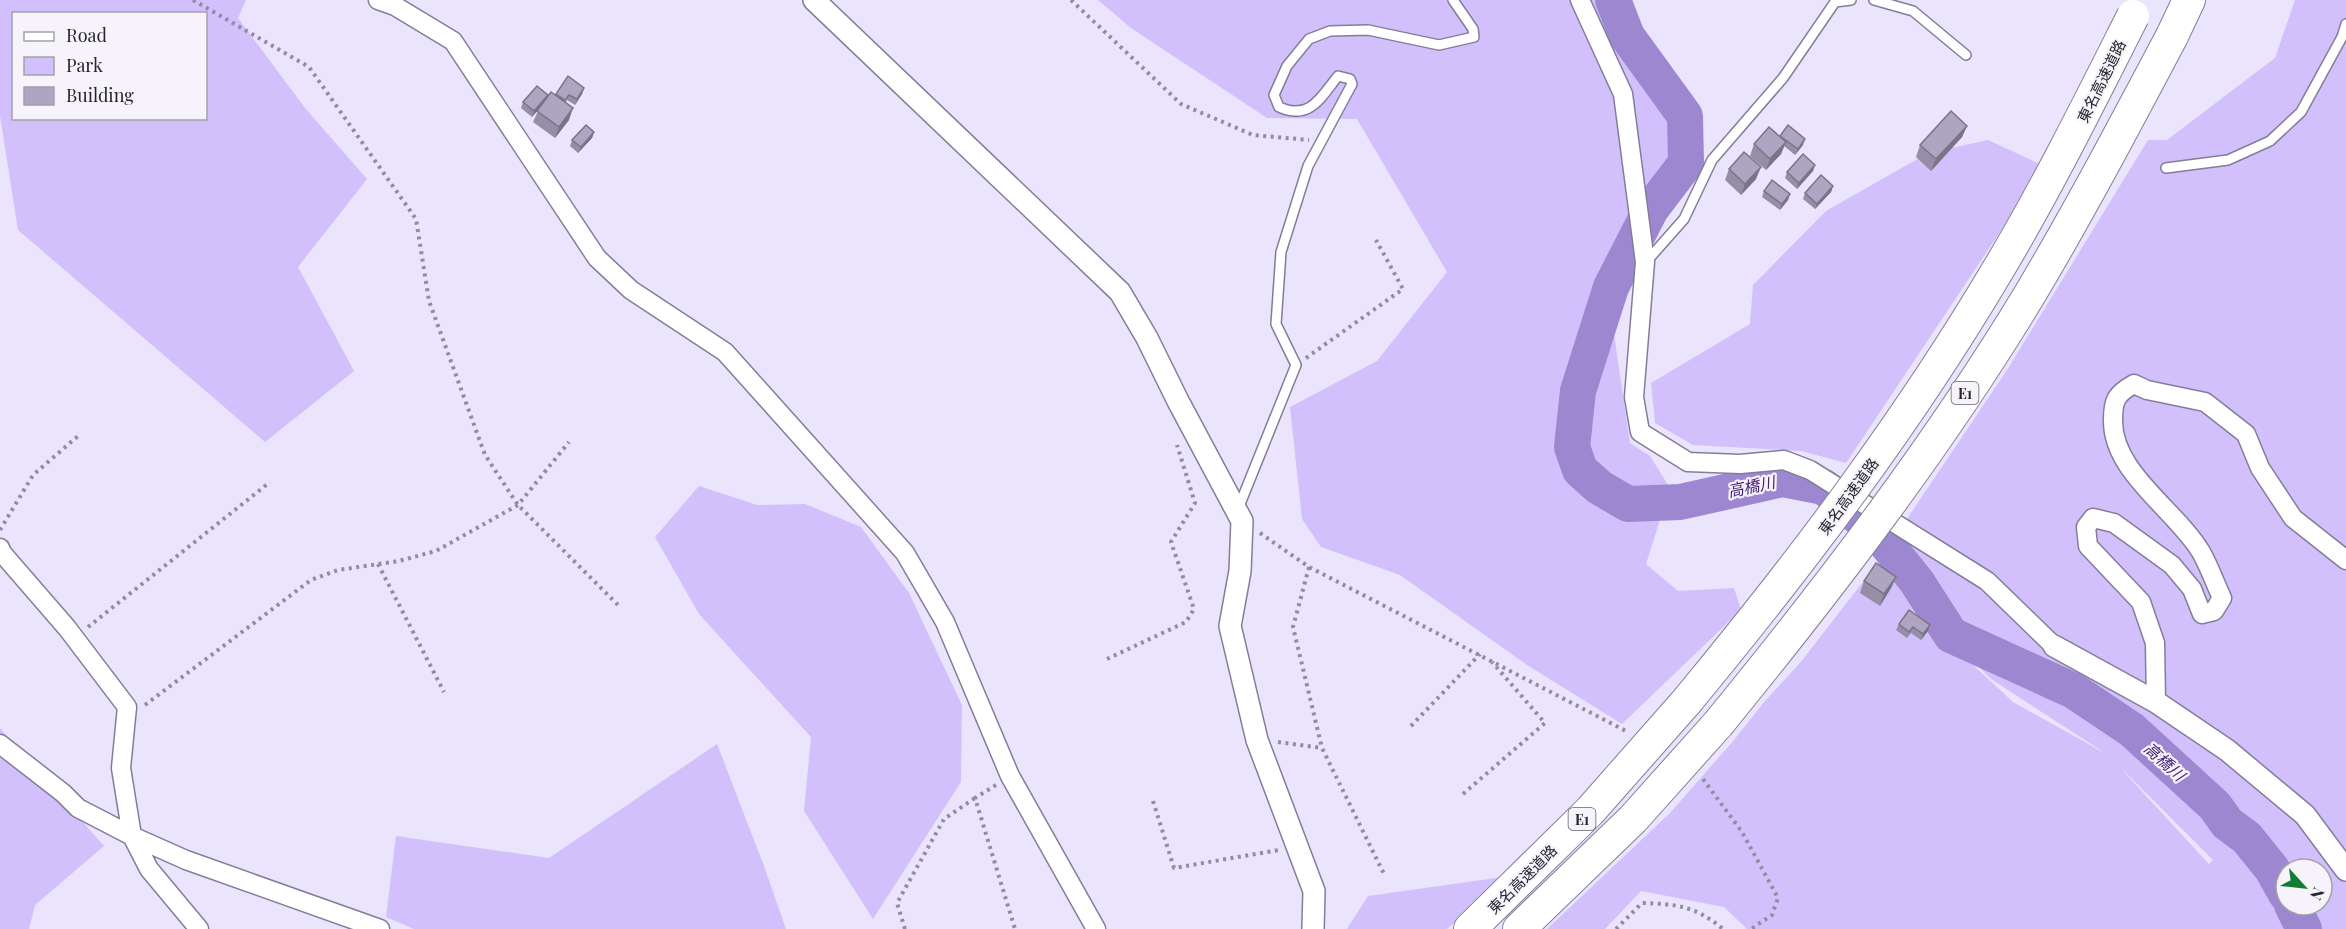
<svg xmlns="http://www.w3.org/2000/svg" width="2346" height="929" font-family="'Playfair Display','Noto Sans JP',serif">
	<rect width="100%" height="100%" fill="#eae4fc"/>
	<path fill="#d1c0fc" fill-rule="evenodd" d="M0 0H246L238 18 305 108 367 179 298 267 354 371 265 442 18 230 0 116ZM14 14H206V118H14Z
		M1098 0H1601L1684 134 1614 334 1630 443 1650 456 1670 488 1646 564 1678 591 1734 588 1741 610 1622 724 1527 665 1400 575 1321 547 1302 519 1290 407 1377 361 1447 272 1357 119 1267 118 1131 28Z
		M2295 0H2346V929H1747L1724 907 1641 891 1605 929H1547L1670 813 1734 740 1765 701 1800 663 1876 565 2007 370 2148 140H2167L2275 58ZM1891 580 1991 679 2108 755 2013 702 1948 642ZM2124 771 2213 860 2209 864 2124 772ZM2286 869H2322V905H2286Z
		M1988 140 2044 166 1846 463 1801 451 1693 445 1655 423 1651 383 1750 324 1753 285 1826 211 1928 153Z
		M699 486 757 505 805 504 861 527 909 593 962 705 961 782 873 919 804 811 811 737 699 614 655 537Z
		M0 728 104 846 35 905 29 929H0Z
		M717 744 764 866 786 929H414L386 917 396 836 549 858Z
		M1510 876 1447 929H1347L1368 896Z"/>
	<g fill="none" stroke-linecap="round" stroke-linejoin="round">
		<path stroke="#9e87d1" stroke-width="36" d="M1613 0 1627 36 1685 116 1686 163 1651 209 1611 287 1578 391 1572 447 1580 470 1599 487 1628 504 1680 502 1783 479 1824 487 1880 536 1917 582 1951 635 2074 691 2132 730 2215 806 2227 823 2247 838 2272 869 2286 894
			M2292 905 2304 929"/>
		<defs>
			<path id="service" d="M1874 0 1913 11 1966 55
				M2166 168 2228 160 2270 141 2301 112 2342 37 2346 24
				M1646 262 1684 219 1712 160 1783 78 1835 2 1851 0
				M1238 509 1296 365 1276 324 1281 252 1308 166 1352 84 1350 79 1338 76C1321 97 1310 121 1279 107L1274 95 1287 66 1309 39 1330 31 1368 30 1439 45 1474 37 1473 29 1453 0"/>
			<path id="minor" d="M378 0 395 6 453 41 597 258 631 290 725 352 905 553 945 622 1010 776 1096 929
				M1580 0 1623 94 1645 262 1634 397 1640 432 1688 462 1740 464 1784 460 1810 470 1987 581 2054 646
				M0 548 2 553 67 628 127 707 121 768 132 836 149 869 199 929
				M2156 702 2155 643 2141 602 2088 546 2086 527 2093 518 2114 523 2172 565 2192 589 2202 614 2214 611 2222 598C2215 583 2209 566 2201 552 2176 510 2112 472 2113 420 2113 400 2116 394 2134 384L2147 390 2205 402 2246 434 2260 468 2293 518 2346 560
				M0 744 63 793 78 808 132 836 186 860 380 929"/>
			<path id="tertiary" d="M814 0 1120 292 1147 338 1178 401 1242 521 1240 571 1230 626 1257 740 1314 891 1313 929
				M2054 646 2156 702 2227 750 2305 815 2346 870"/>
			<path id="motorway" d="M2172 36 2189 0
				M1470 929 1590 811 1687 701
				M1519 929 1633 819 1718 724"/>
		</defs>
		<use href="#service" stroke="#847d98" stroke-width="12"/>
		<use href="#minor" stroke="#847d98" stroke-width="21"/>
		<use href="#tertiary" stroke="#847d98" stroke-width="24"/>
		<use href="#motorway" stroke="#847d98" stroke-width="34"/>
		<path stroke="#918d9f" stroke-width="4" stroke-dasharray="3 4.5" stroke-linecap="butt" d="M193 0 309 67 416 219 429 301 485 455 518 505 618 605
			M1071 0 1181 104 1253 135 1309 140
			M1306 358 1403 289 1376 240
			M0 530 33 475 78 436
			M1260 533 1309 567 1628 732
			M378 564 444 692
			M1309 567 1293 627 1322 748 1384 874
			M88 627 270 482
			M1107 659 1186 622 1194 609 1171 542 1195 503 1177 445
			M145 705 311 580 338 570 399 561 436 551 518 505 569 442
			M1411 726 1480 654
			M1278 742 1322 748
			M1703 779 1742 832 1778 898 1772 915 1751 929
			M996 785 975 798 1015 929
			M1463 794 1545 723 1492 662
			M1153 801 1174 868 1279 850
			M905 929 897 903 944 819 975 798
			M1616 929 1642 903C1677 904 1695 906 1723 929"/>
		<use href="#service" stroke="#fff" stroke-width="9"/>
		<use href="#minor" stroke="#fff" stroke-width="18"/>
		<use href="#tertiary" stroke="#fff" stroke-width="21"/>
		<use href="#motorway" stroke="#fff" stroke-width="32"/>
		<defs>
			<path id="motorway-bridge" d="M1687 701C1801 563 1908 422 1999 268 2048 186 2090 101 2133 16
				M1718 724C1830 587 1938 446 2030 294 2080 210 2126 123 2172 36"/>
		</defs>
		<use href="#motorway-bridge" stroke="#847d98" stroke-width="34" stroke-linecap="butt"/>
		<use href="#motorway-bridge" stroke="#fff" stroke-width="32"/>
	</g>
	<path fill="#958ea6" d="M584 88 582 94 575 105 567 100 566 103 569 120 555 138 533 122 539 109 532 117 521 108 523 102 548 95 546 99 556 95V94Z
		M1967 126 1962 137 1931 171 1916 157 1920 145Z
		M594 132 592 138 578 153 570 146 572 140Z
		M1780 136 1803 145 1795 155 1784 146 1781 154 1766 170 1750 156 1754 144 1780 137Z
		M1815 165 1813 171 1797 189 1785 178 1787 172Z
		M1729 169 1756 179 1741 195 1725 180Z
		M1833 186 1831 192 1815 209 1803 199 1805 193Z
		M1764 191 1790 194 1788 200 1780 210 1762 197Z
		M1896 577 1891 588 1880 606 1860 593 1864 581Z
		M1899 624 1930 625 1928 631 1921 640 1911 633 1907 638 1896 630Z"/>
	<path fill="#797487" d="M584 88 582 94 575 105 577 99Z
		M548 95 546 101 532 117 534 111Z
		M573 108 569 120 555 138 559 127Z
		M1967 126 1962 137 1931 171 1936 159Z
		M594 132 592 138 578 153 581 147Z
		M1805 139 1803 145 1795 155 1798 149Z
		M1786 142 1781 154 1766 170 1770 159Z
		M1815 165 1813 171 1797 189 1799 183Z
		M1761 167 1756 179 1741 195 1745 184Z
		M1833 186 1831 192 1815 209 1817 204Z
		M1790 194 1788 200 1780 210 1782 204Z
		M1896 577 1891 588 1880 606 1884 594Z
		M1930 625 1928 631 1921 640 1923 634Z"/>
	<path fill="#ada5c1" stroke="#797487" stroke-width="1.5" d="M568 76 584 88 577 99 569 95 565 100 556 94Z
		M537 86 548 95 534 111 523 102Z
		M551 92 573 108 559 127 537 111Z
		M1951 111 1967 126 1936 159 1920 145Z
		M586 125 594 132 581 147 572 140Z
		M1788 125 1805 139 1798 149 1780 136Z
		M1769 127 1786 142 1770 159 1754 144Z
		M1744 152 1761 167 1745 184 1729 169Z
		M1803 154 1815 165 1799 183 1787 172Z
		M1821 175 1833 186 1817 204 1805 193Z
		M1772 180 1790 194 1782 204 1764 191Z
		M1876 563 1896 577 1884 594 1864 581Z
		M1909 610 1930 625 1923 634 1913 627 1909 632 1899 624Z"/>
	<g text-anchor="middle" dominant-baseline="central" stroke-width="4.5" stroke-linejoin="round" paint-order="stroke">
		<g fill="#f6f4fa" stroke="#65626c" stroke-width="1.5">
			<rect x="1951.5" y="382" width="27" height="22" rx="4.5"/>
			<rect x="1568.5" y="808" width="27" height="22" rx="4.5"/>
		</g>
		<g font-size="14" font-weight="bold" fill="#27242f">
			<text x="1965" y="393">E1</text>
			<text x="1582" y="819">E1</text>
		</g>
		<g font-size="15" fill="#27242f" stroke="#f6f4fa">
			<text transform="translate(2101 81) rotate(-64)">東名高速道路</text>
			<text transform="translate(1848 496) rotate(-54)">東名高速道路</text>
			<text transform="translate(1522 879) rotate(-45)">東名高速道路</text>
		</g>
		<g font-size="16" font-style="italic" fill="#411b73" stroke="#f6f4fa">
			<text transform="translate(1751 486) rotate(-12)">高橋川</text>
			<text transform="translate(2165 761) rotate(42)">高橋川</text>
		</g>
	</g>
	<rect x="12" y="12" width="195" height="108" fill="#f6f4fa" stroke="#a3a1a9" stroke-width="1.5"/>
	<rect x="24" y="32" width="30" height="9" fill="#ffffff" stroke="#a3a1a9" stroke-width="1.5"/>
	<text x="66" y="42" font-size="18" fill="#27242f">Road</text>
	<rect x="24" y="57" width="30" height="18" fill="#d1c0fc" stroke="#a3a1a9" stroke-width="1.5"/>
	<text x="66" y="72" font-size="18" fill="#27242f">Park</text>
	<rect x="24" y="87" width="30" height="18" fill="#ada5c1" stroke="#a3a1a9" stroke-width="1.5"/>
	<text x="66" y="102" font-size="18" fill="#27242f">Building</text>
	<g transform="translate(2304 887) rotate(117)"><circle r="28" fill="#f6f4fa" stroke="#a3a1a9" stroke-width="1.5"/>
	<path d="M0-4.5L10 22L0 15L-10 22Z" fill="#0f7d33"/>
	<text y="-9" font-size="16" font-weight="bold" text-anchor="middle" fill="#27242f">N</text>
	</g>
</svg>
